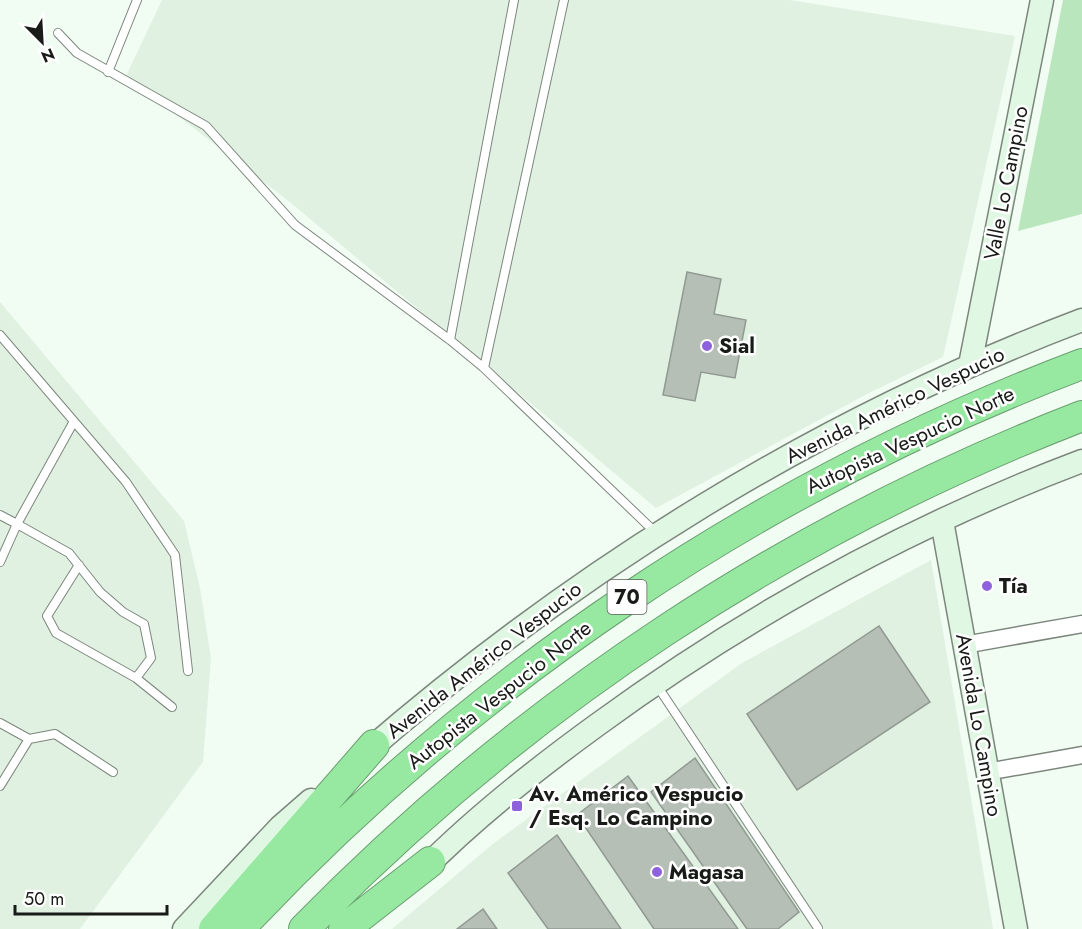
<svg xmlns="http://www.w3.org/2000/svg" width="1082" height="929" font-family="Jost,sans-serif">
	<rect width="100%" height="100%" fill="#f1fcf2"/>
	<path fill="#e0f1e1" d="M162 0H790L1015 36 943 357 867 394 656 508 291 203 126 76Z
		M0 302 184 521 200 588 211 658 203 762 80 929H0Z
		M931 560 993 929H392L494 843 742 663Z"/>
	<path fill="#bae6be" d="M1063 0H1082V214L1018 231Z"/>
	<path fill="#b5bfb6" stroke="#919a92" stroke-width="1.5" d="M687 272 721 279 714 314 746 320 735 378 701 372 695 401 663 395Z
		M879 626 930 702 797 790 747 714Z
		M695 758 799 912 778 929H747L651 792Z
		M628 776 738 929H654L577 815Z
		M557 835 621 929H548L508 873Z
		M483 909 497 929H457Z"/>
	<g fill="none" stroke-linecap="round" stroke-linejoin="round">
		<defs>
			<path id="lane" d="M58 33 77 53 206 126 295 225 450 340 484 368 656 533
				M108 72 137 0
				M0 335 126 482 175 555 188 671
				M450 340 514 0
				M484 368 564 0
				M73 423 17 524 69 553 100 592 123 612 144 624 151 658 136 678
				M0 515 17 524 0 562
				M79 565 47 616 56 633 136 678 172 707
				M656 684 818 928
				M0 723 29 739
				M0 786 29 739 55 734 113 772"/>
			<path id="street" d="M964 645 1082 624
				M987 772 1082 755"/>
			<path id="secondary" d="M970 365 1042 0
				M942 521 1016 929
				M363 755C576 570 818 420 1082 320
				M420 873C474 818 535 770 597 725 746 616 910 526 1082 461
				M184 929 280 827 311 800"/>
			<path id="highway" d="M214 929 374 745
				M239 929C473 679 762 485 1082 364
				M304 929C525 703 787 530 1082 416
				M344 929 430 862"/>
		</defs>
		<use href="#lane" stroke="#7c867d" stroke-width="10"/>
		<use href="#street" stroke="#7c867d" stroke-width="19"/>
		<use href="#secondary" stroke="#7c867d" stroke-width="25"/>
		<use href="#highway" stroke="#6ba071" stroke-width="32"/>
		<use href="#lane" stroke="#fff" stroke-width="8"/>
		<use href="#street" stroke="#fff" stroke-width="16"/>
		<use href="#secondary" stroke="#e0f8e3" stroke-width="22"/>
		<use href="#highway" stroke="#97e8a1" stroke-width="30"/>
	</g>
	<g fill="#8e62dc" stroke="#fff" stroke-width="2">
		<circle cx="707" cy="346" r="6"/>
		<circle cx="987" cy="586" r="6"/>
		<rect x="511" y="800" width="12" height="12" rx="3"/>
		<circle cx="657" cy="872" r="6"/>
	</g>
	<g text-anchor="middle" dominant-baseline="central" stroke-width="5" stroke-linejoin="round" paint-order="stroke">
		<rect fill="#fff" stroke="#5d5f5d" stroke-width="1.5" x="607.5" y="580" width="39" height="34" rx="4.5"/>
		<g font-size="20" font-weight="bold" fill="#181b18">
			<text x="627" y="597">70</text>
		</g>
		<g font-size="21" fill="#181b18" stroke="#fff">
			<text transform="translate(1006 183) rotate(-79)">Valle Lo Campino</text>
			<text transform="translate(895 405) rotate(-26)">Avenida Américo Vespucio</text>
			<text transform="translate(910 440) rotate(-25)">Autopista Vespucio Norte</text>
			<text transform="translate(484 660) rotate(-38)">Avenida Américo Vespucio</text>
			<text transform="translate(499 695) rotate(-38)">Autopista Vespucio Norte</text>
			<text transform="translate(979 725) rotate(80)">Avenida Lo Campino</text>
		</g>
		<g font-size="21" font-weight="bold" fill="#181b18" stroke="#fff" text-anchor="start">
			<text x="719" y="346">Sial</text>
			<text x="999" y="586">Tía</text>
			<text x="529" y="794">Av. Américo Vespucio<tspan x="529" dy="24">/ Esq. Lo Campino</tspan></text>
			<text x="669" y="872">Magasa</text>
		</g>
	</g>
	<g transform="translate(42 42) rotate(156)" stroke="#ffffff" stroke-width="4.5" paint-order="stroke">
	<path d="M0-4.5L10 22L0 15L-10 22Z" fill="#181b18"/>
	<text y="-9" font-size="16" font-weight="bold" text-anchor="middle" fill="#181b18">N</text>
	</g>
	<path d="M15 905v9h152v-9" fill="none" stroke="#181b18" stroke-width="3"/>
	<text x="24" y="905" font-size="18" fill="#181b18" stroke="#ffffff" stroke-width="4.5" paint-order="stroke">50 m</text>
</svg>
